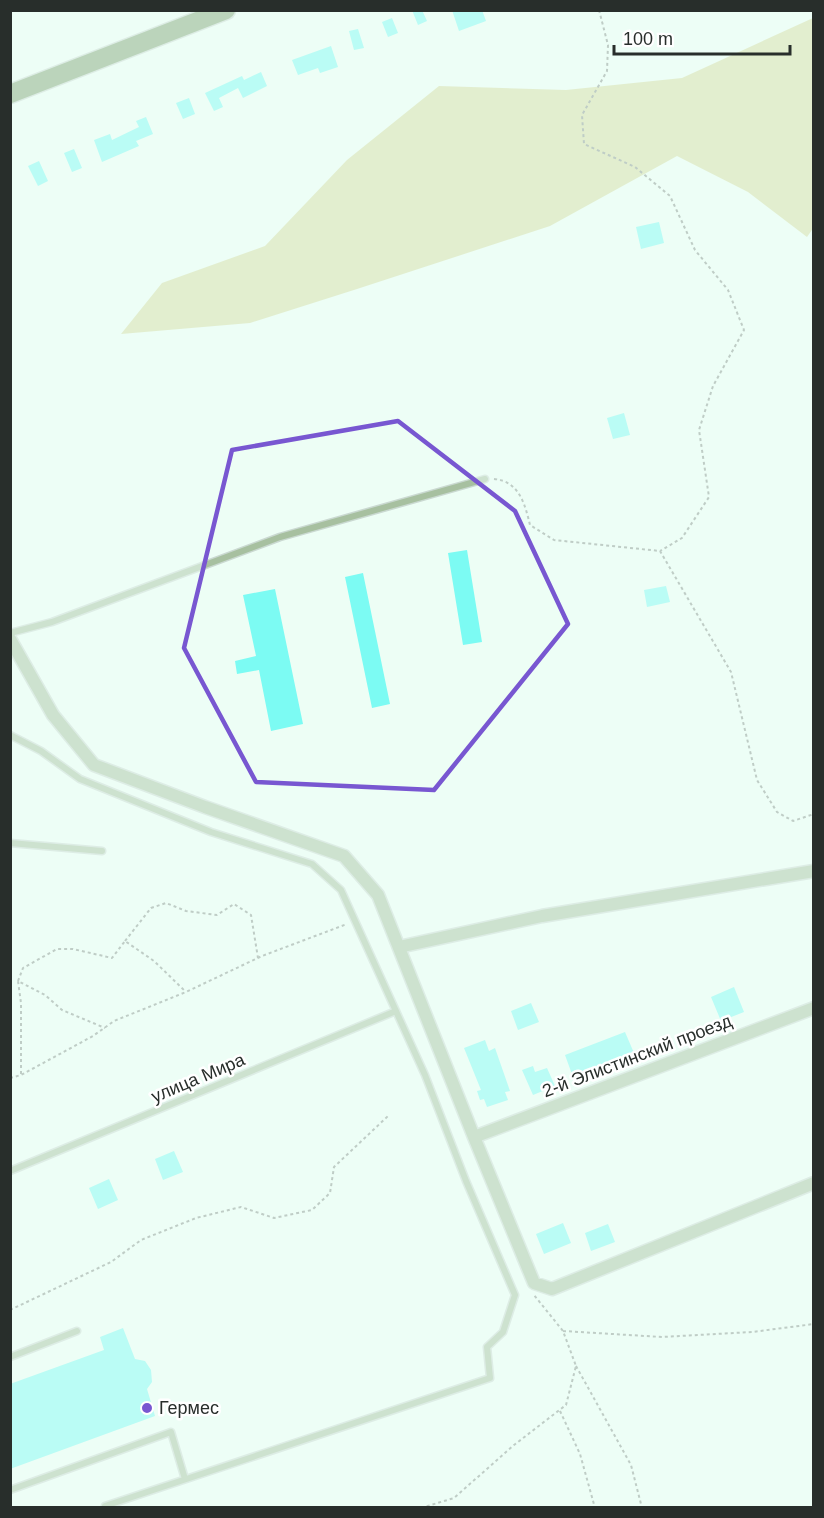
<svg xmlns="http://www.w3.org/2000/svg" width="824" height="1518" font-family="Arial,sans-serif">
	<rect width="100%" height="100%" fill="#edfef5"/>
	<path fill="#d5dca1" d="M813 18 814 227 807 237 748 192 677 156 550 226 357 289 250 323 121 334 162 283 265 246 347 160 439 86 566 90 682 78Z"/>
	<path fill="#7cfbf3" d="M412 10H422L427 21 418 25Z
		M452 10H482L486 21 459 31Z
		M392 18 398 33 388 37 382 22Z
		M358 29 364 48 354 50 349 31Z
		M331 46 338 67 320 73 318 68 298 75 292 60Z
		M261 72 267 86 243 98 238 88 219 98 223 107 214 111 205 93 242 76 244 80Z
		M189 98 195 114 183 119 176 103Z
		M146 117 153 134 136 141 139 146 102 162 94 140 110 134 112 140 139 127 136 121Z
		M74 149 82 168 72 172 64 153Z
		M39 161 48 181 38 186 28 166Z
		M659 222 664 243 641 249 636 227Z
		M624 413 630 435 613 439 607 418Z
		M467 550 482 642 463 645 448 553Z
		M363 573 390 704 372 708 345 577Z
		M666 586 670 602 647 607 644 590Z
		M275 589 303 724 271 731 259 670 237 674 235 661 256 656 243 595Z
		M734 987 744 1012 721 1021 711 997Z
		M531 1003 539 1022 518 1030 511 1011Z
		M625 1032 634 1053 573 1077 565 1055Z
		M485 1040 489 1051 495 1048 510 1091 505 1092 508 1100 487 1107 484 1099 480 1100 477 1091 481 1090 464 1048Z
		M533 1066 535 1072 547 1068 555 1086 533 1095 522 1070Z
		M174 1151 183 1172 163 1180 155 1159Z
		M109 1179 118 1200 98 1209 89 1188Z
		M563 1223 571 1243 544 1254 536 1234Z
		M608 1224 615 1242 591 1251 585 1233Z
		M123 1328 135 1359 145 1361 151 1370 152 1382 147 1389 155 1416 10 1469V1384L104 1350 100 1337Z"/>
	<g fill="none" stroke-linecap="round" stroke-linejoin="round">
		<defs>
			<path id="lane" d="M10 633 52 622 280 537 485 479
				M10 735 41 751 80 779 211 832 312 864 341 890 425 1075 466 1181 515 1295 503 1332 487 1347 490 1378 105 1506
				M10 843 102 851
				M10 1171 396 1011
				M10 1357 77 1331
				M10 1490 171 1432 185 1479"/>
			<path id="street" d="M10 639 53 715 94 765 205 807 344 856 378 895 474 1137 534 1283 552 1289 814 1183
				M399 947 542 916 814 871
				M474 1137 814 1008"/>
			<path id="secondary" d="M10 94 226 10"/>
		</defs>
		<use href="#lane" stroke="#cad9d1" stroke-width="9"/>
		<use href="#street" stroke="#cad9d1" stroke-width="15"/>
		<use href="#secondary" stroke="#cad9d1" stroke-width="21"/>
		<path stroke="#88938d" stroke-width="2" stroke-dasharray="3 3" stroke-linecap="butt" d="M599 10 608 45 607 71 582 115 584 144 635 167 670 196 695 250 728 290 744 330 713 386 699 430 709 497 682 538 660 551
			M494 479C519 481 525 504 530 525L554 540 660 551 731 672 757 780 777 812 793 821 814 814
			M125 941 151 908 166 903 186 911 217 915 234 904 251 915 258 958
			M18 981 23 968 57 949H73L112 958 125 941 154 961 186 992
			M21 1074V1003L18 981 45 995 62 1010 105 1028
			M10 1078 21 1075 93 1036 114 1021 186 992 262 956 347 924
			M10 1310 111 1262 141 1240 196 1218 241 1207 274 1218 312 1210 330 1193 334 1167 388 1116
			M563 1331 662 1337 752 1332 814 1324
			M576 1366 631 1465 642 1508
			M560 1411 580 1454 595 1508
			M421 1508 454 1498 514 1445 566 1405 576 1366 563 1331 534 1295"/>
		<use href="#lane" stroke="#a7c0a0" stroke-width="6"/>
		<use href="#street" stroke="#a7c0a0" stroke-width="12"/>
		<use href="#secondary" stroke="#7fa374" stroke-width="18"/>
	</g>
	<path d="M0 0H824V1518H0ZM398 421 515 511 568 624 434 790 256 782 184 648 232 450Z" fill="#edfef5" fill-opacity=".55" fill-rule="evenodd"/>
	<path fill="none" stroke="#7857d1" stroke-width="4.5" stroke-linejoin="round" d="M398 421 515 511 568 624 434 790 256 782 184 648 232 450Z"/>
	<circle fill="#7857d1" stroke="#fff" stroke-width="2" cx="147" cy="1408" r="6"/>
	<g text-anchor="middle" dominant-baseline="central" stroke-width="5" stroke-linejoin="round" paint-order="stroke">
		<g font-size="18" fill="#282e2b" stroke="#fff">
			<text transform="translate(637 1056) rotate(-21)">2-й Элистинский проезд</text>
			<text transform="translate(198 1078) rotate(-23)">улица Мира</text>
		</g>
		<g font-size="18" fill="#282e2b" stroke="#fff" text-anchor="start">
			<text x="159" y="1408">Гермес</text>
		</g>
	</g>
	<rect width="824" height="1518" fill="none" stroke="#282e2b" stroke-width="24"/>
	<path d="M614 45v9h176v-9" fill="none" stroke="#282e2b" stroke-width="3"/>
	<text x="623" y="45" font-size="18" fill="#282e2b" stroke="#ffffff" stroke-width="4.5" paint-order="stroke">100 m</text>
</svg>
